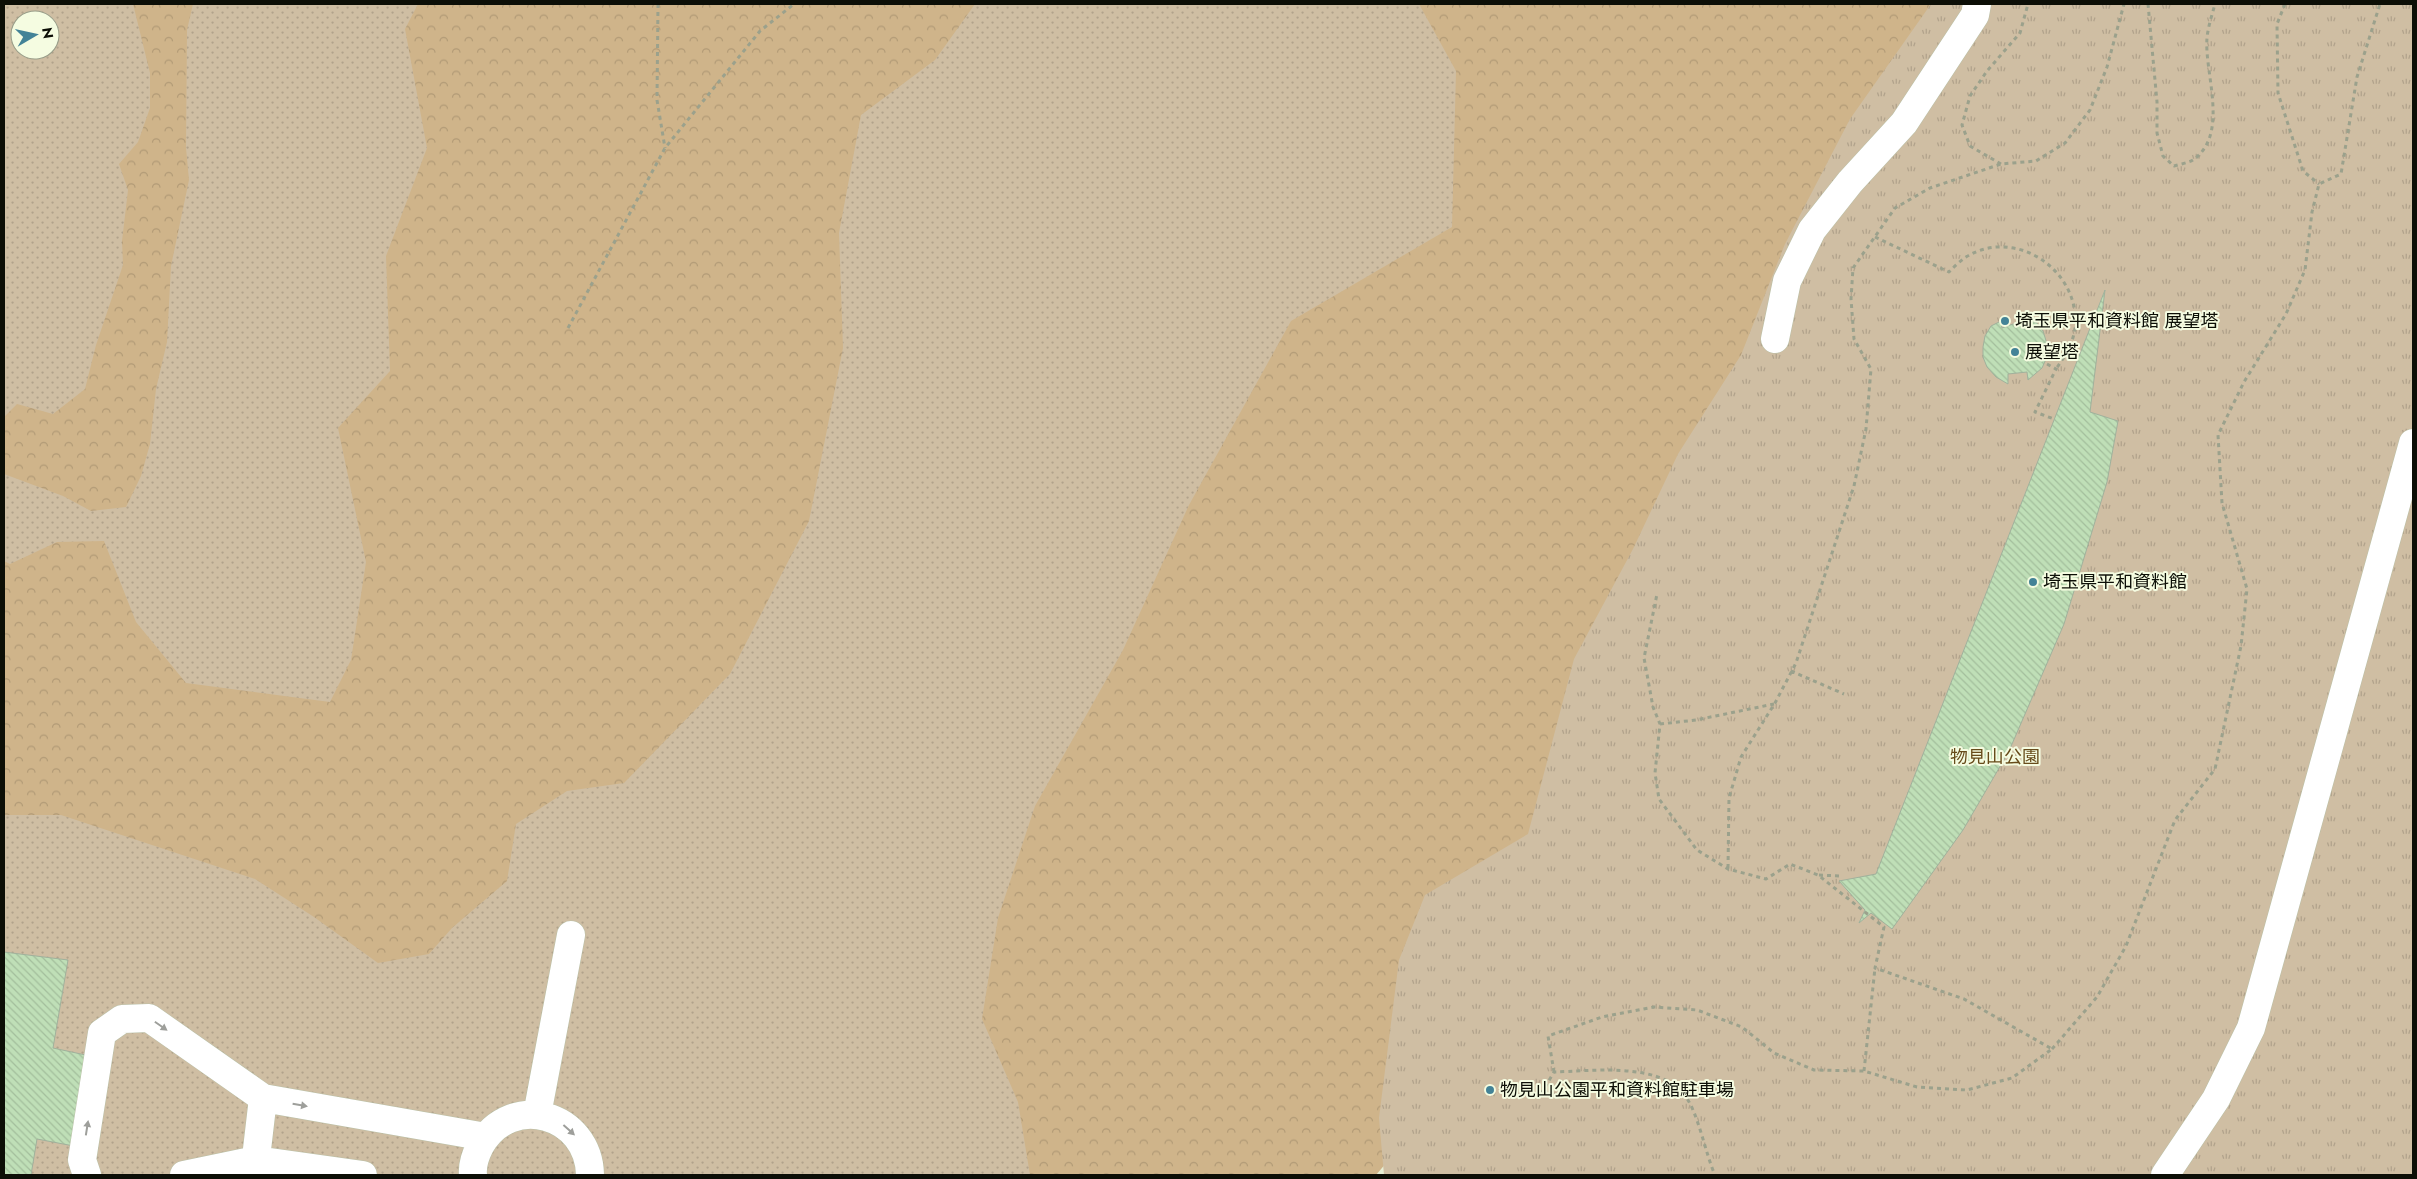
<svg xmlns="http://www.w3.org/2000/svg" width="2417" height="1179" font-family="Jost,'Noto Sans JP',sans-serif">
	<defs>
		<pattern id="grass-dots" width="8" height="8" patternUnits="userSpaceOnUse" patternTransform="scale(1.25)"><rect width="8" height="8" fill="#cfbea3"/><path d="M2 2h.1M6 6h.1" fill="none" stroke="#b1a28b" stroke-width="1.8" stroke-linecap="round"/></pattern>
		<pattern id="forest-crowns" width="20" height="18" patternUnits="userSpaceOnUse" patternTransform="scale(1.25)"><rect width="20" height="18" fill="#cfb48a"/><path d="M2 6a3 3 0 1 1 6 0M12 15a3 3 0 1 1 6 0" fill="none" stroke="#b19a76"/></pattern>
		<pattern id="park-tufts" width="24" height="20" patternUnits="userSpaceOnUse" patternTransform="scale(1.25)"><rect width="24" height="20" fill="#cfbea3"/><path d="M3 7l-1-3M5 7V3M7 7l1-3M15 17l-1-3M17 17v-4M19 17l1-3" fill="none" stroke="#b1a28b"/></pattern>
		<pattern id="building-back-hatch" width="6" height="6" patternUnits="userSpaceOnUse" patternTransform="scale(1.25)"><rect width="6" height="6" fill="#bfdfb7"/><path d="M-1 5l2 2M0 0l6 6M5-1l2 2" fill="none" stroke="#a3be9c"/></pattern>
	</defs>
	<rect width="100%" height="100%" fill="#e8efd4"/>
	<path fill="url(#grass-dots)" fill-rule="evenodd" d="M4 4H1520L1368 1175H4ZM20 20H50V50H20Z"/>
	<path fill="url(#forest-crowns)" d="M133 4H193L187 30 186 148 189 180 171 266 167 342 156 389 150 444 141 476 126 507 91 511 63 496 4 474V417L17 404 53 414 85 389 96 345 123 265 122 241 128 190 119 164 138 142 150 108V73Z
		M418 4H975L935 60 861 115 839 233 843 348 809 521 730 674 624 783 567 791 516 824 507 881 452 928 429 954 378 963 314 917 255 879 61 815H4V561L10 564 57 542 104 541 136 622 186 683 330 702 351 660 366 562 338 428 390 371 386 256 427 148 405 29Z
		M1419 4H2413V1175L1472 1062 1376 1175H1030L1018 1102 982 1019 998 918 1035 806 1123 650 1189 505 1291 321 1452 227 1456 71Z"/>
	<path fill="url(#park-tufts)" d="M1931 4H2413V1175H1384L1379 1118 1399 960 1425 895 1528 834 1574 659 1633 549 1678 454 1741 355 1785 244 1850 119Z"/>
	<path fill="url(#building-back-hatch)" stroke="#a0b19c" d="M2105 290 2090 412 2118 421 2107 482 2064 624 2009 751 1963 830 1892 929 1871 913 1859 923 1865 910 1839 881 1876 874Z
		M2021 317 2037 323 2043 331 2048 347 2046 359 2042 368 2028 380 2027 372 2008 374V384L1996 377 1987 367 1983 357V347L1985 336 1991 326 2001 321 2002 328 2013 324 2022 325Z
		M4 952 68 960 53 1048 95 1057 79 1147 37 1139 31 1175H4Z"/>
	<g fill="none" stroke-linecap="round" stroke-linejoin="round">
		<defs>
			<path id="minor" d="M1775 339 1787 281 1812 230 1850 182 1904 123 1975 15 1977 4
				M537 1115 571 935
				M87 1175 82 1160 102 1033 122 1019 149 1018 263 1098 486 1137
				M184 1175 256 1160 363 1175
				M254 1175 263 1098
				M473 1175C472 1166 476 1154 480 1146 511 1091 589 1114 590 1175
				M2165 1175 2216 1099 2251 1028 2413 443"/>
		</defs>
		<use href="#minor" stroke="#bac0a7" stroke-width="29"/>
		<path stroke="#9ba18c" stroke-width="3" stroke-dasharray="4 4" stroke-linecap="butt" d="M658 4 657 100 665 148
			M2148 4 2157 102V133L2163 156 2174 166C2180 164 2188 163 2193 160 2230 134 2204 73 2207 38 2208 27 2212 15 2215 4
			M2285 4 2277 24 2278 93 2303 171 2319 184
			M2001 164 1970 146 1962 125 1970 96 1987 71 2020 33 2028 4
			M1875 237 1949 272C1954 267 1960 261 1966 257 2016 226 2081 271 2075 328 2073 344 2065 356 2056 369
			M568 328 665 148 760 31 794 4
			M2047 364 2056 369 2035 412 2054 419
			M1791 671 1844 694
			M1660 724 1696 720 1774 704
			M1728 868 1729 798 1741 757 1775 703 1796 663 1854 486 1866 429 1871 369 1854 339 1851 299 1853 268 1895 208 1930 188 2001 164 2036 161 2065 143 2090 110 2107 67 2124 4
			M1819 875 1840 876
			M2052 1049 2097 997 2126 946 2175 820 2215 769 2241 646 2247 589 2222 503 2218 435 2244 382 2286 314 2305 270 2312 212 2319 184 2341 174 2357 77 2380 4
			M1864 1071 1875 968
			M1554 1072 1548 1036 1602 1017 1654 1007 1697 1010 1742 1027 1774 1053 1814 1070 1864 1071 1917 1087 1967 1090 2012 1078 2052 1049 1964 999 1875 968 1884 927 1818 875 1790 864 1766 879 1728 869 1697 850 1659 799 1655 773 1660 724 1653 707 1644 658 1657 594
			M1541 1094 1554 1072C1591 1071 1656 1062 1683 1093 1698 1110 1705 1153 1715 1175"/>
		<use href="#minor" stroke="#fff" stroke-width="28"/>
	</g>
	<defs><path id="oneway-solid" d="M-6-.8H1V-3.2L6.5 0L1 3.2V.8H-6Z" transform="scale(1.25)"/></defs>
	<g fill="#9e9f9b">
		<use href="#oneway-solid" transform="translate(161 1026) rotate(35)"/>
		<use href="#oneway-solid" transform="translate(300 1105) rotate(10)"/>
		<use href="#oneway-solid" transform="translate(87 1128) rotate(-81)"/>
		<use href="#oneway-solid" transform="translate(569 1130) rotate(42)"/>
	</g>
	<g fill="#438397" stroke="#f5fce1" stroke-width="2">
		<circle cx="2005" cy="321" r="5"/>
		<circle cx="2015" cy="352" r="5"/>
		<circle cx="2033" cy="582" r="5"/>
		<circle cx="1490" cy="1090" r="5"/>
	</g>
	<g text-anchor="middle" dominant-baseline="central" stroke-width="4" stroke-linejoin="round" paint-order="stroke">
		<g font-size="18" fill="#0c0e06" stroke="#f5fce1" text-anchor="start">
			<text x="2015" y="321">埼玉県平和資料館 展望塔</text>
			<text x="2025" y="352">展望塔</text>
			<text x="2043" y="582">埼玉県平和資料館</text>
			<text x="1500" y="1090">物見山公園平和資料館駐車場</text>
		</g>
		<g font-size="18" fill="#674b1a" stroke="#f5fce1">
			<text x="1995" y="757">物見山公園</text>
		</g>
	</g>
	<rect width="2417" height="1179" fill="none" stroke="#0c0e06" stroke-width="10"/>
	<g transform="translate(35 35) rotate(81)"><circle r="24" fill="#f5fce1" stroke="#989d89"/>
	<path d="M0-4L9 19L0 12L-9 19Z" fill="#438397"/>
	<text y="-8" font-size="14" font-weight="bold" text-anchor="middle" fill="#0c0e06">N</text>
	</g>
</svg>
